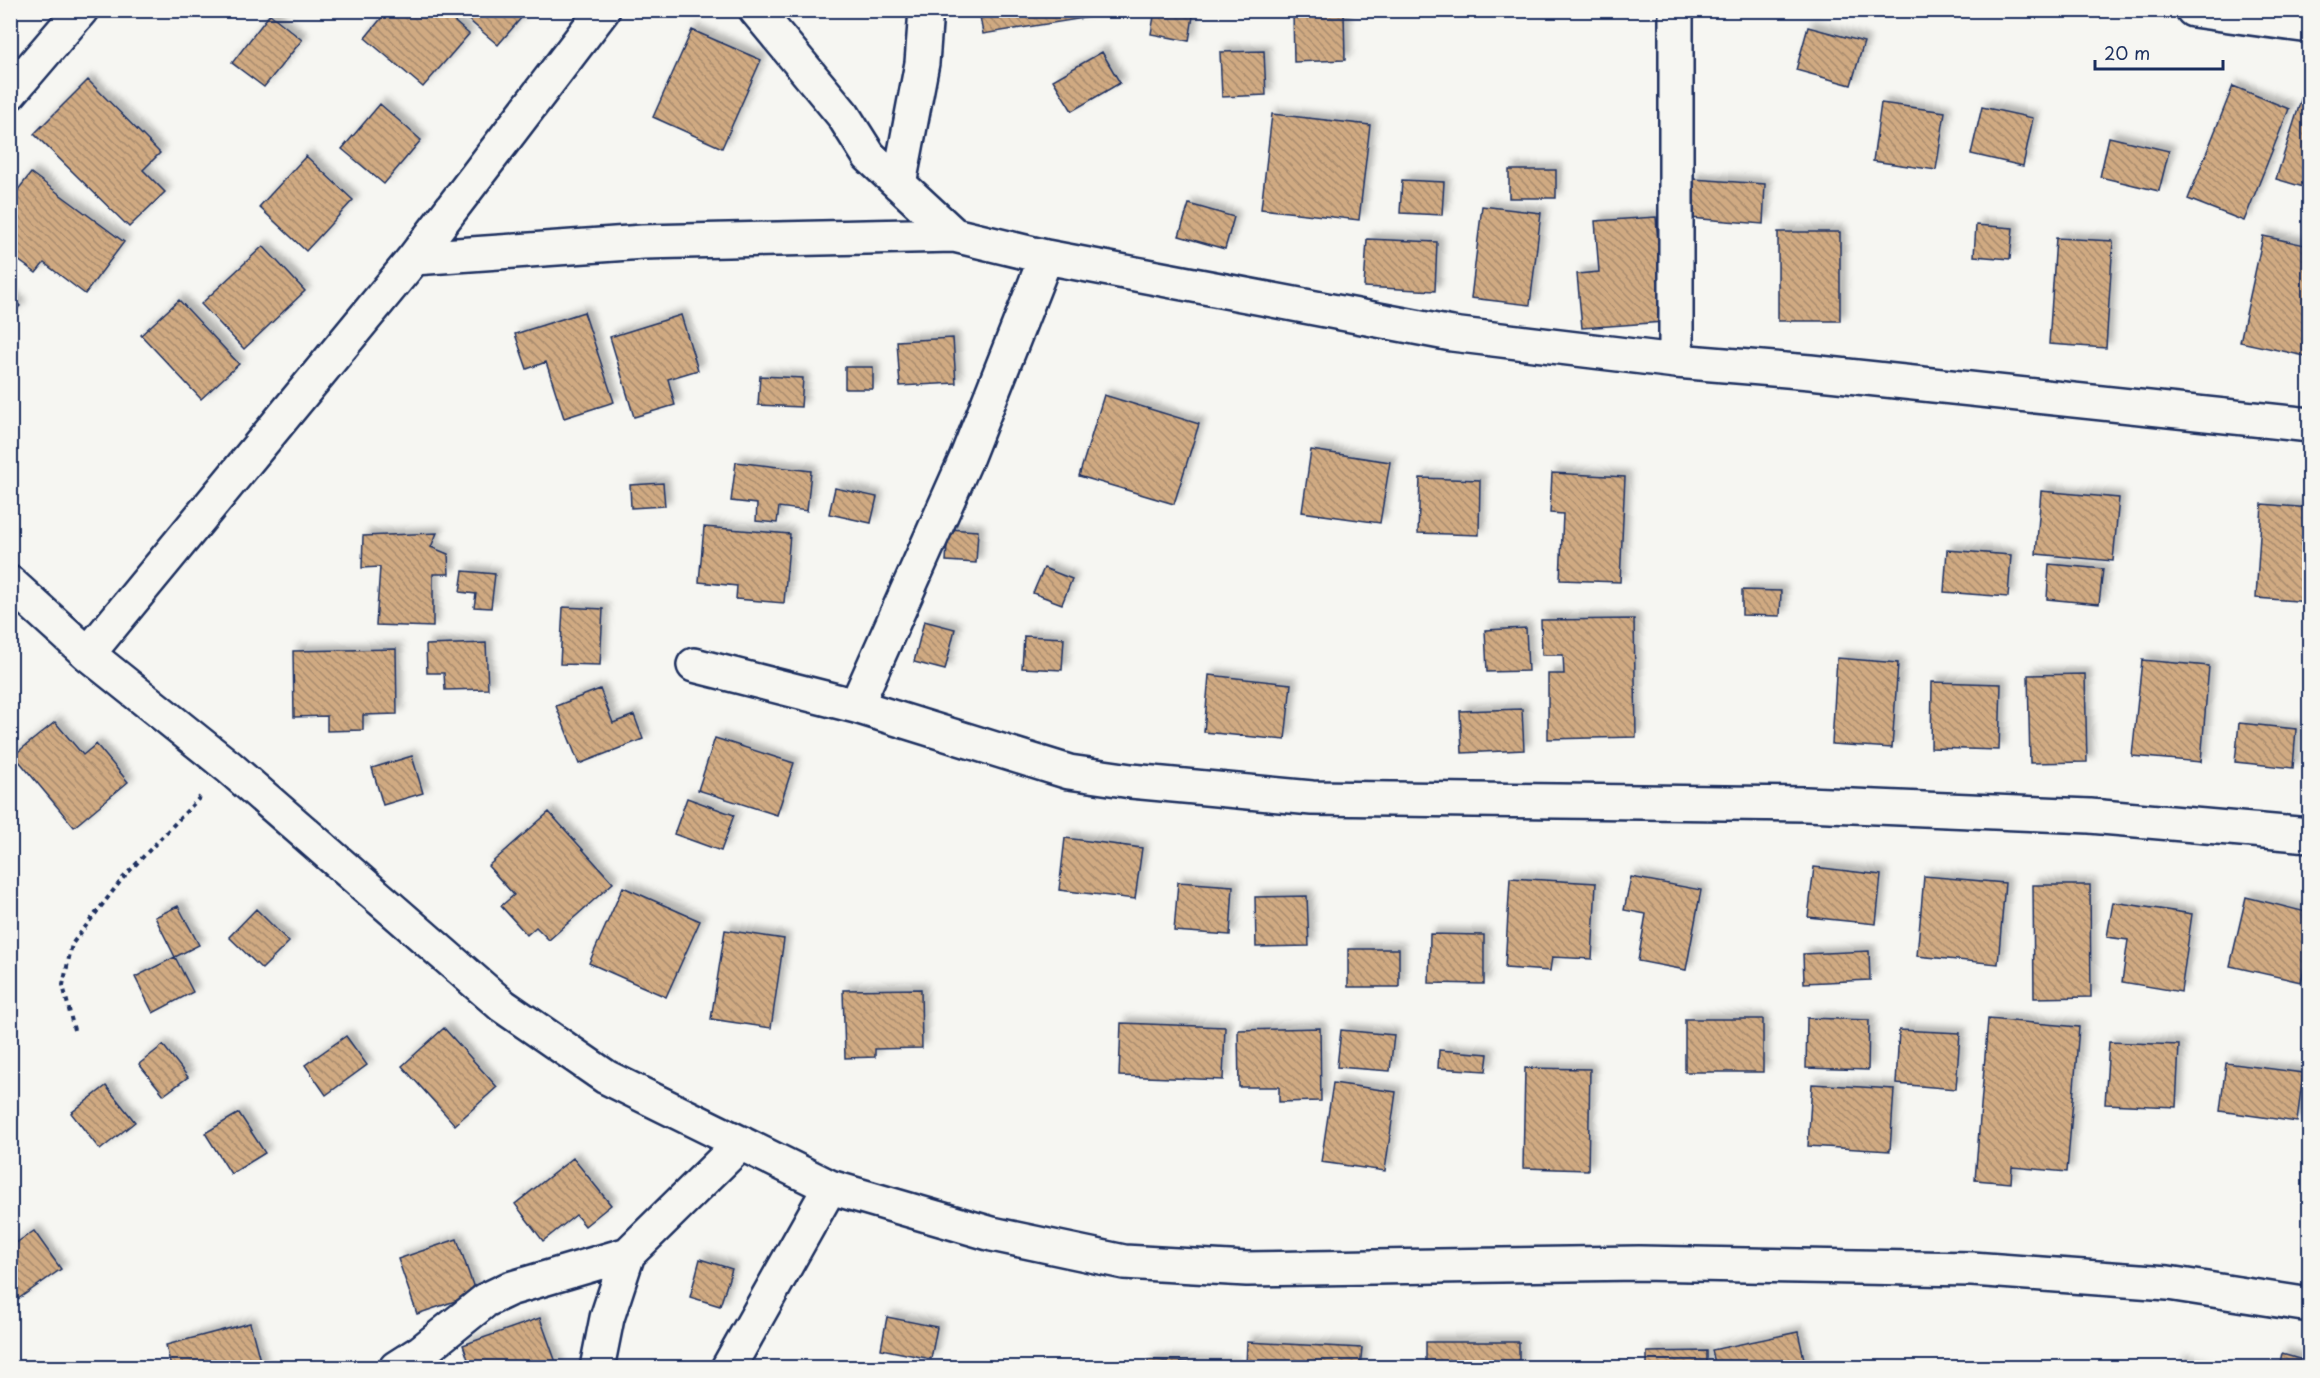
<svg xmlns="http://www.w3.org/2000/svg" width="2320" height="1378" font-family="'Playpen Sans',sans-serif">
	<defs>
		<pattern id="building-back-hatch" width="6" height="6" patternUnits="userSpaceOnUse" patternTransform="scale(1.5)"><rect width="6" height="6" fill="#d0aa82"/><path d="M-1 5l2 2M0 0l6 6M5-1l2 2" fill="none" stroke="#a88b6e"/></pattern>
		<filter id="shadow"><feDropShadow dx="5.5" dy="-5.5" stdDeviation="3" flood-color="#0004"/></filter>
	</defs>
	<rect width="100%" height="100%" fill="#f6f6f2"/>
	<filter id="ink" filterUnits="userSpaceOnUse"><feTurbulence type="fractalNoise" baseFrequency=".0167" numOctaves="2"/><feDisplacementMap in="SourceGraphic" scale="12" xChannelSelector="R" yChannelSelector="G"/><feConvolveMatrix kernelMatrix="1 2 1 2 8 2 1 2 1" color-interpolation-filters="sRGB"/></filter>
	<g filter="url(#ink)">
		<path fill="url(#building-back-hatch)" stroke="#1b2f5e" stroke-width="1.5" filter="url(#shadow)" d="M388 10H441L469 34 423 87 365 38Z
			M457 10H528L498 45Z
			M979 10H1096L1097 16 983 34Z
			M1155 10H1194L1189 41 1151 34Z
			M1344 12 1345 60 1294 62 1293 13Z
			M270 14 302 40 264 87 232 63Z
			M1808 27 1864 42 1851 85 1796 70Z
			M692 30 761 60 722 148 653 117Z
			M1264 51 1266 95 1222 97 1220 52Z
			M1102 52 1120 83 1072 111 1053 80Z
			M88 80 160 153 143 170 165 192 129 227 34 134Z
			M2307 81 2310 82V189L2276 179Z
			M2233 86 2289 109 2244 221 2188 199Z
			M1881 103 1945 112 1936 170 1873 161Z
			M380 104 421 140 384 184 342 149Z
			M1982 107 2033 118 2023 166 1971 154Z
			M1272 114 1370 125 1359 220 1261 209Z
			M2109 137 2169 151 2159 191 2100 177Z
			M306 156 353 200 306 251 259 207Z
			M1509 170H1556V198H1509Z
			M31 173 124 242 85 294 44 263 36 273 10 254V200Z
			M1693 179 1765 184 1763 224 1690 218Z
			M1402 180 1444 182 1442 215 1400 213Z
			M1189 204 1234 217 1225 249 1179 236Z
			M1482 206 1541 213 1530 305 1471 298Z
			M1656 217 1664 322 1582 328 1577 274 1599 272 1595 221Z
			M1976 225 2013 228 2010 259 1974 256Z
			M1778 232H1840V321H1778Z
			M2263 236 2310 246V357L2240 342Z
			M2056 238 2113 241 2106 348 2049 344Z
			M1367 239 1437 242 1435 291 1364 287Z
			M263 246 305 291 244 349 201 304Z
			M10 295 20 306 10 315Z
			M179 300 239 364 201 399 141 335Z
			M584 312 614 402 564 418 546 362 527 369 515 334Z
			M681 315 698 370 668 379 675 405 634 417 610 337Z
			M953 338 956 383 900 386 897 341Z
			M845 367H873V389H845Z
			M760 376 803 378 801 407 758 405Z
			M1104 395 1199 424 1174 504 1079 476Z
			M1311 450 1390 462 1380 523 1302 512Z
			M736 462 811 471 807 511 779 507 777 523 756 521 757 504 731 501Z
			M1552 473 1625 477 1620 582 1560 580 1563 514 1550 513Z
			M1420 478 1480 480 1479 535 1418 533Z
			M663 483 665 506 631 508 630 485Z
			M835 488 877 497 871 523 829 514Z
			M2041 491 2119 498 2113 561 2036 554Z
			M2262 504 2310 508V602L2256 598Z
			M704 527 790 534 784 603 736 599 737 586 699 582Z
			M948 529 978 531 976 563 946 561Z
			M437 533 431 547 448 554 449 574H433V627L376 625 380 567 362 568 363 536Z
			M1947 550 2011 555 2008 597 1944 592Z
			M2049 564 2103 569 2099 604 2047 599Z
			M1044 568 1072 579 1062 604 1033 593Z
			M463 571 495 574 491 608 474 607 476 594 460 592Z
			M1742 590 1781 591 1780 616 1742 615Z
			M563 607 603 609 600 665 560 664Z
			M1634 619 1636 737 1548 739V674H1564L1563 655H1542L1541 620Z
			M924 621 955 629 945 670 914 662Z
			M1526 628 1528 671 1487 672 1485 630Z
			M1024 636 1064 638 1062 670 1022 668Z
			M486 643 488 689 445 690 444 673H427L426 645Z
			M396 649 397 714 363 715V730L327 731V716L294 717 293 651Z
			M1837 658 1898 663 1892 748 1832 744Z
			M2142 660 2209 666 2201 762 2132 756Z
			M2085 674 2087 762 2030 763 2028 675Z
			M1209 675 1291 684 1285 740 1204 732Z
			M1932 682 2001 684 1999 750 1931 748Z
			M600 689 613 723 634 715 643 739 579 764 556 706Z
			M1522 709 1524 750 1462 753 1460 711Z
			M55 722 83 755 96 744 128 782 74 827 14 755Z
			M2239 723 2296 729 2293 768 2235 762Z
			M715 738 794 763 777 815 698 790Z
			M412 756 423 793 383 805 372 768Z
			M687 798 734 815 721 851 674 834Z
			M549 812 613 883 549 940 536 927 527 935 501 906 514 895 488 866Z
			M1065 838 1142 848 1135 899 1059 890Z
			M1814 867 1881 875 1876 924 1808 917Z
			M1924 876 2005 883 1998 964 1917 956Z
			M1631 877 1701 890 1686 970 1638 961 1646 914 1624 910Z
			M1510 878 1596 883 1592 959 1552 957 1550 971 1505 968Z
			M1178 882 1233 886 1230 935 1174 931Z
			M2033 885H2090L2091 997 2034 998Z
			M623 887 700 921 666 997 589 963Z
			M1307 896 1309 946 1256 947 1255 897Z
			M2246 897 2310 913V945L2301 982 2230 966Z
			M2113 902 2192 914 2181 992 2122 982 2128 940 2107 937Z
			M178 906 199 945 175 957 155 917Z
			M256 909 289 942 262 969 229 937Z
			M725 930 784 939 771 1028 711 1019Z
			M1430 934 1484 935V984L1429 983Z
			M1348 949H1399V987H1348Z
			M1869 951 1870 980 1804 983 1803 954Z
			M175 957 193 992 153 1013 135 977Z
			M921 989 922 1048 875 1049V1057L845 1058 843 990Z
			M1807 1018 1869 1020 1868 1070 1806 1068Z
			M1685 1019H1763V1072H1685Z
			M1988 1019 2079 1027 2067 1172 2012 1167 2011 1183 1975 1180Z
			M1121 1023 1225 1027 1223 1080 1119 1076Z
			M444 1028 497 1087 455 1125 402 1066Z
			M1320 1028 1321 1101 1279 1102V1087H1239L1238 1030Z
			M1341 1030 1394 1035 1390 1071 1337 1067Z
			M1899 1030 1960 1033 1956 1089 1896 1084Z
			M346 1036 367 1065 326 1095 305 1065Z
			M2109 1042 2179 1045 2176 1107 2105 1104Z
			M163 1045 188 1077 164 1095 139 1064Z
			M1439 1050 1488 1054 1486 1071 1438 1068Z
			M2226 1063 2303 1073 2297 1122 2220 1111Z
			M1525 1068 1590 1069 1588 1170 1523 1168Z
			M1333 1083 1396 1092 1385 1171 1321 1162Z
			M1812 1084 1894 1089 1890 1151 1808 1146Z
			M106 1086 135 1122 100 1150 71 1113Z
			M239 1113 265 1153 231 1174 205 1133Z
			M573 1158 611 1205 585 1226 576 1215 543 1241 515 1204Z
			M34 1231 61 1269 18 1299 10 1288V1247Z
			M457 1239 476 1294 417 1314 398 1259Z
			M700 1259 732 1269 720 1306 690 1297Z
			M887 1317 937 1327 931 1359 881 1349Z
			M540 1318 558 1368H471L463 1345Z
			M250 1323 262 1368H171L166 1345Z
			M1798 1332 1806 1368H1716L1712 1350Z
			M1247 1342 1362 1348 1360 1368H1246Z
			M1426 1342H1519V1368H1426Z
			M1707 1351V1368H1647V1352Z
			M2282 1354 2310 1362V1368H2279Z
			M1148 1360 1234 1364V1368H1148Z
			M2180 1361 2206 1368H2178Z"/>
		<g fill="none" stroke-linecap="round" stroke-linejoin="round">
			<defs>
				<path id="street" d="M756 10 843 115 869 156 954 235
					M1676 10V361
					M2193 10 2310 26
					M10 93 81 10
					M899 184 922 63 926 10
					M414 258 643 242 954 235 1046 257 1452 334 1676 361 1810 372 2310 425
					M10 583 88 654 229 767 503 1006 606 1077 830 1187 992 1234 1124 1262 1247 1269 1639 1263 1972 1269 2168 1283 2310 1305
					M88 654 414 258 603 10
					M694 665 856 706 1069 772 1131 781 1312 798 1806 804 2090 816 2310 835
					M856 706 966 459 1046 257
					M396 1368 421 1352 486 1300 509 1289 628 1254
					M597 1368 607 1318 628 1254 741 1143
					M728 1368 830 1187"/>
			</defs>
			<use href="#street" stroke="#1b2f5e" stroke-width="38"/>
			<path stroke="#1b2f5e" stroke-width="4" stroke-dasharray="4.5 4.5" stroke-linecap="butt" d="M74 1030 63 985 72 944 123 878 201 796"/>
			<use href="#street" stroke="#f6f6f2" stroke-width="33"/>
		</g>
	</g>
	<rect width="2320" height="1378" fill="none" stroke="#f6f6f2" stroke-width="36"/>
	<rect x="18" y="18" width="2284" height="1342" fill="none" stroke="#1b2f5e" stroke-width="2" filter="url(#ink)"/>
	<path d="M2095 60v9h128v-9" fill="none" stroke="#1b2f5e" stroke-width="3"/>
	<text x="2104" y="60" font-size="18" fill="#1b2f5e" stroke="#f6f6f2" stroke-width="4.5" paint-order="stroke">20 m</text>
</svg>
